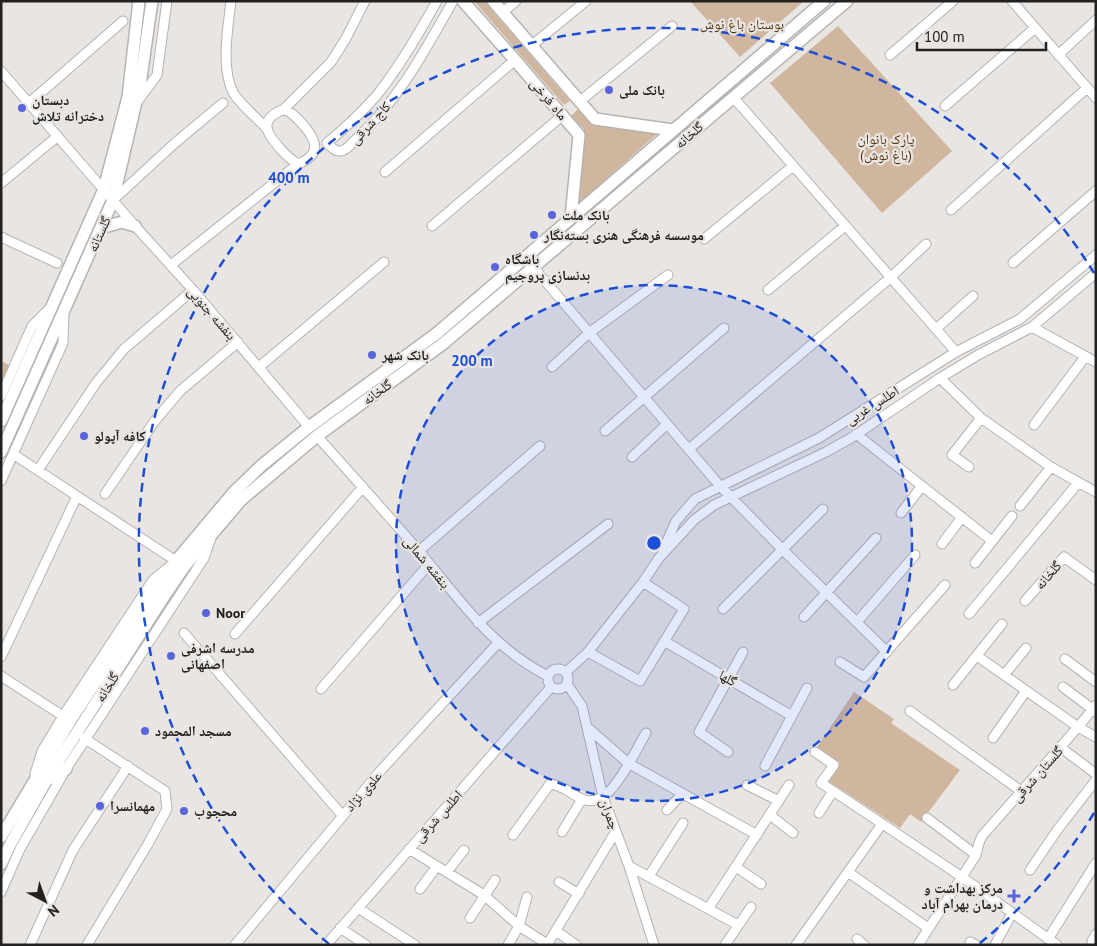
<svg xmlns="http://www.w3.org/2000/svg" width="1097" height="946" font-family="'PT Sans','Noto Naskh Arabic',sans-serif">
	<rect width="100%" height="100%" fill="#e8e5e2"/>
	<path fill="#d0b69f" d="M474 1H484L570 101 564 105Z
		M690 1H804L740 57Z
		M838 26 952 151 882 213 770 83Z
		M579 108 592 124 659 132 578 204 584 129 571 116Z
		M1 361 11 366 1 388Z
		M854 692 894 719 891 723 960 770 921 822 910 814 900 828 828 781 840 763 817 747Z"/>
	<g fill="none" stroke-linecap="round" stroke-linejoin="round">
		<defs>
			<path id="minor" d="M231 1C228 28 220 69 234 94 241 105 257 118 266 128
				M437 1C419 33 400 66 377 95 362 112 345 128 327 143 331 146 335 152 340 151 346 151 351 144 355 140 398 102 425 50 453 1
				M1012 1 1096 98
				M502 13 516 1
				M531 46 586 1
				M890 55 953 1
				M1058 55 1096 20
				M1 71 135 226 193 290 309 427
				M733 97 956 352
				M137 102 157 75 167 1
				M579 102 672 26
				M29 103 123 21
				M945 106 1035 28
				M284 109C293 113 299 120 305 127 318 143 320 155 298 164 289 159 284 153 277 145 263 129 262 118 284 109Z
				M284 109 331 62 345 40 365 1
				M385 172 515 60
				M1 183 58 136
				M113 200 175 143 223 103
				M951 210 1087 88
				M432 226 563 115
				M1 237 57 263
				M704 239 793 166
				M1013 263 1096 191
				M171 265 298 164
				M534 268 720 486 782 549 887 652
				M768 290 845 226
				M1032 327 1096 362
				M936 329 973 296
				M259 367 384 262
				M552 367 589 333 668 275
				M940 378 981 418 1051 467 1096 492
				M1 396 32 326 49 309
				M1034 425 1085 357
				M605 431 724 328
				M856 434 992 541
				M317 436C351 474 385 512 418 550 459 598 490 647 548 676
				M689 449 890 278 926 244
				M13 454 176 561 153 580 65 713 42 751 35 774
				M632 457 667 424
				M969 467 952 455 981 418
				M38 470 96 383 124 349 193 290
				M1 481 63 343 64 314
				M105 494 154 422 180 391 238 342
				M1020 506 1051 467
				M901 513 922 486
				M942 544 962 517
				M663 550 676 521 695 499 819 438 956 352 1020 319 1096 255
				M419 551 540 446
				M975 563 1012 516
				M1025 601 1064 557 1096 580
				M723 609 823 509
				M969 614 1078 483
				M804 617 876 538
				M857 622 915 555
				M478 623 608 524
				M184 633 342 815
				M235 634 363 487
				M664 641 792 716
				M588 652 640 681 684 609 643 582
				M977 656 1078 727 1096 737
				M1 657 77 496
				M1065 659 1096 682
				M840 662 864 677 945 585
				M548 679a10 10 0 1 1 20 0a10 10 0 1 1-20 0Z
				M566 672 588 652 643 582 659 558 694 520 714 505 826 452 851 438 940 378 978 355 1032 327 1096 273
				M1004 675 1026 648
				M1 676 63 716
				M567 684 582 706 603 797 629 866 654 945
				M953 685 1002 624
				M1063 687 1096 712
				M321 689 429 564
				M910 711 1021 791
				M587 727 628 763 757 835
				M84 738 165 791 167 809 148 844 87 945
				M993 738 1026 691
				M1060 747 1096 774
				M728 752 699 732 743 652
				M815 752 834 765 821 783 962 877 1057 945
				M765 766 807 688
				M747 785 779 801
				M667 810 682 794
				M819 813 833 791
				M770 815 793 833
				M927 818 976 855
				M562 832 582 799
				M513 835 550 784C564 785 572 796 585 800 592 802 597 801 603 797 620 784 635 752 646 733
				M409 849 484 895 519 926 547 944
				M629 866 738 925
				M736 867 761 884
				M1030 870 1058 829 1096 780
				M447 872 464 850
				M848 872 928 928
				M649 876 683 823
				M559 882 579 894
				M420 889 437 866
				M1 892 20 849 66 769 204 558 211 538
				M358 908 415 945
				M708 909 789 785
				M470 918 495 880
				M340 928 366 945
				M556 931 576 945
				M857 939 864 945
				M1048 939 1096 863
				M1092 941 1096 934
				M970 942 976 945
				M30 945 73 850 128 766
				M235 945 382 769 498 643
				M326 945 551 687
				M508 945 519 926 527 897
				M547 945 616 831
				M725 945 751 907
				M796 945 882 824
				M918 945 976 855 979 843 982 836 1078 727 1096 705
				M995 945 1012 913"/>
			<path id="major" d="M463 1 515 60 579 135 571 218
				M493 1 595 119 673 130
				M101 228 122 222 135 226
				M1 421 104 189 128 97 139 1
				M1 452 113 200 140 85 152 1
				M49 779 66 769
				M1 837 72 718 176 561 234 492 262 465 309 427 436 334 824 1
				M1 864 11 843 46 781 161 601 184 567 241 500 317 436 444 343 847 1"/>
		</defs>
		<use href="#minor" stroke="#b6b3b0" stroke-width="11"/>
		<use href="#major" stroke="#b6b3b0" stroke-width="14"/>
		<use href="#minor" stroke="#fff" stroke-width="9"/>
		<use href="#major" stroke="#fff" stroke-width="11"/>
	</g>
	<circle cx="654" cy="543" r="258" fill="#1d4ed8" fill-opacity=".12"/>
	<g fill="none" stroke="#1d4ed8" stroke-width="2.5" stroke-dasharray="9 6">
		<circle cx="654" cy="543" r="258"/>
		<path d="M1094 813A516 516 0 0 1 979 944M329 944A516 516 0 1 1 1094 273"/>
	</g>
	<g fill="#5965dc" stroke="#e8e5e2" stroke-width="2">
		<circle cx="609" cy="90" r="5"/>
		<circle cx="22" cy="108" r="5"/>
		<circle cx="552" cy="215" r="5"/>
		<circle cx="534" cy="235" r="5"/>
		<circle cx="495" cy="267" r="5"/>
		<circle cx="372" cy="355" r="5"/>
		<circle cx="84" cy="436" r="5"/>
		<circle cx="206" cy="613" r="5"/>
		<circle cx="171" cy="656" r="5"/>
		<circle cx="145" cy="731" r="5"/>
		<circle cx="100" cy="806" r="5"/>
		<circle cx="184" cy="811" r="5"/>
		<path d="M1011.5 888.5h5v5h5v5h-5v5h-5v-5h-5v-5h5z"/>
	</g>
	<g text-anchor="middle" dominant-baseline="central" stroke-width="4.5" stroke-linejoin="round" paint-order="stroke">
		<g font-size="14" fill="#53330f" stroke="#e8e5e2">
			<text x="742" y="24">بوستان باغ نوش</text>
			<text x="886" y="139">پارک بانوان<tspan x="886" dy="16">(باغ نوش)</tspan></text>
		</g>
		<g font-size="14" font-weight="bold" fill="#222120" stroke="#e8e5e2" text-anchor="start">
			<text x="619" y="90">بانک ملی</text>
			<text x="32" y="100">دبستان<tspan x="32" dy="16">دخترانه تلاش</tspan></text>
			<text x="562" y="215">بانک ملت</text>
			<text x="544" y="235">موسسه فرهنگی هنری بسته‌نگار</text>
			<text x="505" y="259">باشگاه<tspan x="505" dy="16">بدنسازی پروجیم</tspan></text>
			<text x="382" y="355">بانک شهر</text>
			<text x="94" y="436">کافه آپولو</text>
			<text x="216" y="613">Noor</text>
			<text x="181" y="648">مدرسه اشرفی<tspan x="181" dy="16">اصفهانی</tspan></text>
			<text x="155" y="731">مسجد المحمود</text>
			<text x="110" y="806">مهمانسرا</text>
			<text x="194" y="811">محجوب</text>
			<text x="1003" y="888" text-anchor="end">مرکز بهداشت و<tspan x="1003" dy="16">درمان بهرام آباد</tspan></text>
		</g>
		<g font-size="14" fill="#222120" stroke="#e8e5e2">
			<text transform="translate(549 99) rotate(50)">ماه فرخی</text>
			<text transform="translate(370 123) rotate(-47)">کاج شرقی</text>
			<text transform="translate(689 135) rotate(-41)">گلخانه</text>
			<text transform="translate(99 234) rotate(-66)">گلستانه</text>
			<text transform="translate(212 313) rotate(49)">بنفشه جنوبی</text>
			<text transform="translate(377 392) rotate(-36)">گلخانه</text>
			<text transform="translate(872 405) rotate(-32)">اطلس غربی</text>
			<text transform="translate(427 562) rotate(50)">بنفشه شمالی</text>
			<text transform="translate(1048 575) rotate(-49)">گلخانه</text>
			<text transform="translate(728 678) rotate(30)">گلها</text>
			<text transform="translate(107 687) rotate(-58)">گلخانه</text>
			<text transform="translate(1037 774) rotate(-48)">گلستان شرقی</text>
			<text transform="translate(363 791) rotate(-49)">علوی نژاد</text>
			<text transform="translate(610 814) rotate(70)">چمران</text>
			<text transform="translate(438 816) rotate(-48)">اطلس شرقی</text>
		</g>
	</g>
	<circle cx="654" cy="543" r="8" fill="#1d4ed8" stroke="#e8e5e2" stroke-width="2.5"/>
	<g font-size="15" text-anchor="middle" font-weight="bold" fill="#1d4ed8" stroke="#e8e5e2" stroke-width="4.5" stroke-linejoin="round" paint-order="stroke">
		<text x="289" y="183">400 m</text>
		<text x="472" y="366">200 m</text>
	</g>
	<rect width="1097" height="946" fill="none" stroke="#222120" stroke-width="5"/>
	<g transform="translate(45 901) rotate(139)" stroke="#e8e5e2" stroke-width="4" paint-order="stroke">
	<path d="M0-4L9 19L0 12L-9 19Z" fill="#222120"/>
	<text y="-8" font-size="14" font-weight="bold" text-anchor="middle" fill="#222120">N</text>
	</g>
	<path d="M917 42v8h129v-8" fill="none" stroke="#222120" stroke-width="2.5"/>
	<text x="924" y="42" font-size="15" fill="#222120" stroke="#e8e5e2" stroke-width="4" paint-order="stroke">100 m</text>
</svg>
